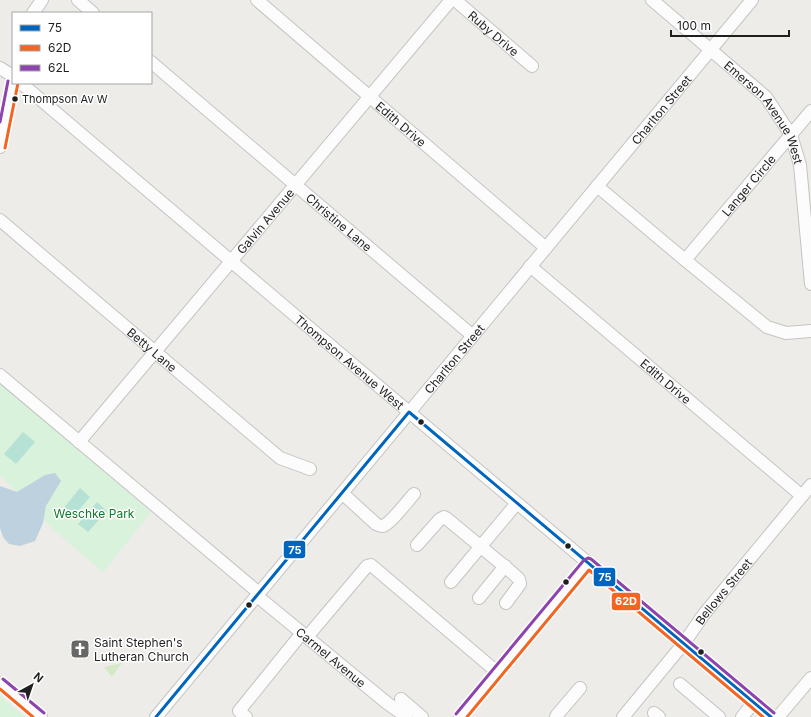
<svg xmlns="http://www.w3.org/2000/svg" width="811" height="717" font-family="Inter,sans-serif">
	<rect width="100%" height="100%" fill="#edece8"/>
	<path fill="#d5e9c9" d="M122 663 112 677 104 667Z"/>
	<path fill="#d8f2db" d="M0 383 151 512 103 572 55 531 0 475Z
		M0 696 25 717H0Z"/>
	<path fill="#b6e2d6" d="M23 432 35 442 16 464 4 454Z
		M80 488 90 497 72 518 62 510Z
		M97 502 107 511 88 532 78 524Z"/>
	<path fill="#bdd2de" d="M55 473 61 481 46 506 43 523 35 541 20 546 9 544 3 537 0 528V486L17 492 45 475Z"/>
	<g fill="none" stroke-linecap="round" stroke-linejoin="round">
		<defs>
			<g id="minor">
				<path d="M78 0 93 13"/>
				<path id="s1" d="M257 0 546 248"/>
				<path id="s2" d="M455 0 532 66"/>
				<path id="s3" d="M652 0 766 97 791 135 800 165 811 284"/>
				<path d="M33 13 42 0"/>
				<path id="s4" d="M151 62 473 336"/>
				<path d="M0 68 13 76"/>
				<path id="s5" d="M21 83 409 412 771 717"/>
				<path d="M0 147 13 82"/>
				<path d="M597 186 685 260 767 327 786 333 811 331"/>
				<path id="s6" d="M0 220 280 458 310 469"/>
				<path id="s7" d="M685 260 811 111"/>
				<path id="s8" d="M530 266 802 496"/>
				<path d="M0 375 259 593"/>
				<path id="s9" d="M79 442 451 0"/>
				<path d="M342 493 376 524C378 525 381 526 382 526 388 527 409 499 414 494"/>
				<path d="M417 545 440 519 444 517 446 518 509 570 519 579 520 584 506 603"/>
				<path d="M451 582 517 503"/>
				<path id="s10" d="M257 596 387 703 397 710 406 717"/>
				<path d="M479 598 505 566"/>
				<path d="M307 637 367 566 371 565 497 672"/>
				<path d="M0 683 41 717"/>
				<path d="M680 684 719 717"/>
				<path d="M401 699 422 717"/>
				<path d="M654 713 659 717"/>
				<path id="s11" d="M156 717 752 0"/>
				<path d="M246 717 239 711 302 633"/>
				<path d="M460 717 588 563"/>
				<path d="M556 717 557 715 580 688"/>
				<path id="s12" d="M623 717 684 643 704 614 811 485"/>
				<path d="M742 717 754 702"/>
				<path d="M778 717 811 678"/>
			</g>
		</defs>
		<use href="#minor" stroke="#c4c4c2" stroke-width="14"/>
		<use href="#minor" stroke="#fcfcfc" stroke-width="12"/>
		<defs>
			<path id="bus-1" d="M156 717 409 412 771 717"/>
			<path id="bus-2" d="M5 148 18 83
				M0 689 33 717
				M467 717 589 570 763 717"/>
			<path id="bus-3" d="M0 122 8 81
				M3 679 44 713
				M456 714 584 560 588 558 591 559 774 713"/>
		</defs>
		<use href="#bus-1" stroke="#fff" stroke-width="6"/>
		<use href="#bus-2" stroke="#fff" stroke-width="6"/>
		<use href="#bus-3" stroke="#fff" stroke-width="6"/>
		<use href="#bus-1" stroke="#0065bd" stroke-width="3"/>
		<use href="#bus-2" stroke="#f26522" stroke-width="3"/>
		<use href="#bus-3" stroke="#8e44ad" stroke-width="3"/>
	</g>
	<defs>
		<symbol id="church-square" viewBox="-11 -11 22 22"><rect x="-9" y="-9" width="18" height="18" rx="4" fill="#676765" stroke="#fff"/><path d="M-1.2-6h2.4v3.5h3.3v2.4h-3.3V6h-2.4V-.1h-3.3v-2.4h3.3Z" fill="#fff"/></symbol>
	</defs>
	<g fill-rule="evenodd">
		<use href="#church-square" x="69" y="638" width="22" height="22"/>
	</g>
	<g fill="#1f1f1f" stroke="#fff" stroke-width="1.5">
		<circle cx="15" cy="99" r="3.5"/>
		<circle cx="421" cy="422" r="3.5"/>
		<circle cx="568" cy="546" r="3.5"/>
		<circle cx="566" cy="582" r="3.5"/>
		<circle cx="249" cy="605" r="3.5"/>
		<circle cx="701" cy="652" r="3.5"/>
	</g>
	<g text-anchor="middle" dominant-baseline="central" stroke-width="3" stroke-linejoin="round" paint-order="stroke">
		<g font-size="11" fill="#1f1f1f" stroke="#fff" text-anchor="start">
			<text x="22" y="99">Thompson Av W</text>
		</g>
		<g font-size="12" fill="#1f1f1f" stroke="#fff">
			<text stroke="none"><textPath href="#s2" startOffset="51">Ruby Drive</textPath></text>
			<text stroke="none"><textPath href="#s11" startOffset="790">Charlton Street</textPath></text>
			<text stroke="none"><textPath href="#s3" startOffset="161">Emerson Avenue West</textPath></text>
			<text stroke="none"><textPath href="#s1" startOffset="190">Edith Drive</textPath></text>
			<text stroke="none"><textPath href="#s7" startOffset="98">Langer Circle</textPath></text>
			<text stroke="none"><textPath href="#s9" startOffset="289">Galvin Avenue</textPath></text>
			<text stroke="none"><textPath href="#s4" startOffset="247">Christine Lane</textPath></text>
			<text stroke="none"><textPath href="#s6" startOffset="200">Betty Lane</textPath></text>
			<text stroke="none"><textPath href="#s11" startOffset="466">Charlton Street</textPath></text>
			<text stroke="none"><textPath href="#s5" startOffset="431">Thompson Avenue West</textPath></text>
			<text stroke="none"><textPath href="#s8" startOffset="178">Edith Drive</textPath></text>
			<text stroke="none"><textPath href="#s12" startOffset="161">Bellows Street</textPath></text>
			<text stroke="none"><textPath href="#s10" startOffset="96">Carmel Avenue</textPath></text>
		</g>
		<g font-size="12" fill="#13772b" stroke="#fff">
			<text x="94" y="513">Weschke Park</text>
		</g>
		<g font-size="12" fill="#1f1f1f" stroke="#fff" text-anchor="start">
			<text x="94" y="642">Saint Stephen's<tspan x="94" dy="14">Lutheran Church</tspan></text>
		</g>
	</g>
	<g stroke="#fff" stroke-width="1.5">
		<rect x="283" y="540" width="23" height="19" rx="4" fill="#0065bd"/>
		<rect x="593" y="567" width="23" height="20" rx="4" fill="#0065bd"/>
		<rect x="611" y="592" width="30" height="19" rx="4" fill="#f26522"/>
	</g>
	<g font-size="11" text-anchor="middle" font-weight="bold" fill="#fff">
		<text x="295" y="554">75</text>
		<text x="605" y="581">75</text>
		<text x="626" y="605">62D</text>
	</g>
	<rect x="12" y="12" width="140" height="72" fill="#ffffff" stroke="#a5a5a5"/>
	<rect x="20" y="25" width="20" height="6" fill="#0065bd" stroke="#a5a5a5"/>
	<text x="48" y="32" font-size="12" fill="#1f1f1f">75</text>
	<rect x="20" y="45" width="20" height="6" fill="#f26522" stroke="#a5a5a5"/>
	<text x="48" y="52" font-size="12" fill="#1f1f1f">62D</text>
	<rect x="20" y="65" width="20" height="6" fill="#8e44ad" stroke="#a5a5a5"/>
	<text x="48" y="72" font-size="12" fill="#1f1f1f">62L</text>
	<g transform="translate(32 685) rotate(40)" stroke="#ffffff" stroke-width="3" paint-order="stroke">
	<path d="M0-3L7 15L0 10L-7 15Z" fill="#1f1f1f"/>
	<text y="-6" font-size="11" font-weight="bold" text-anchor="middle" fill="#1f1f1f">N</text>
	</g>
	<path d="M671 30v6h118v-6" fill="none" stroke="#1f1f1f" stroke-width="2"/>
	<text x="677" y="30" font-size="12" fill="#1f1f1f" stroke="#ffffff" stroke-width="3" paint-order="stroke">100 m</text>
</svg>
